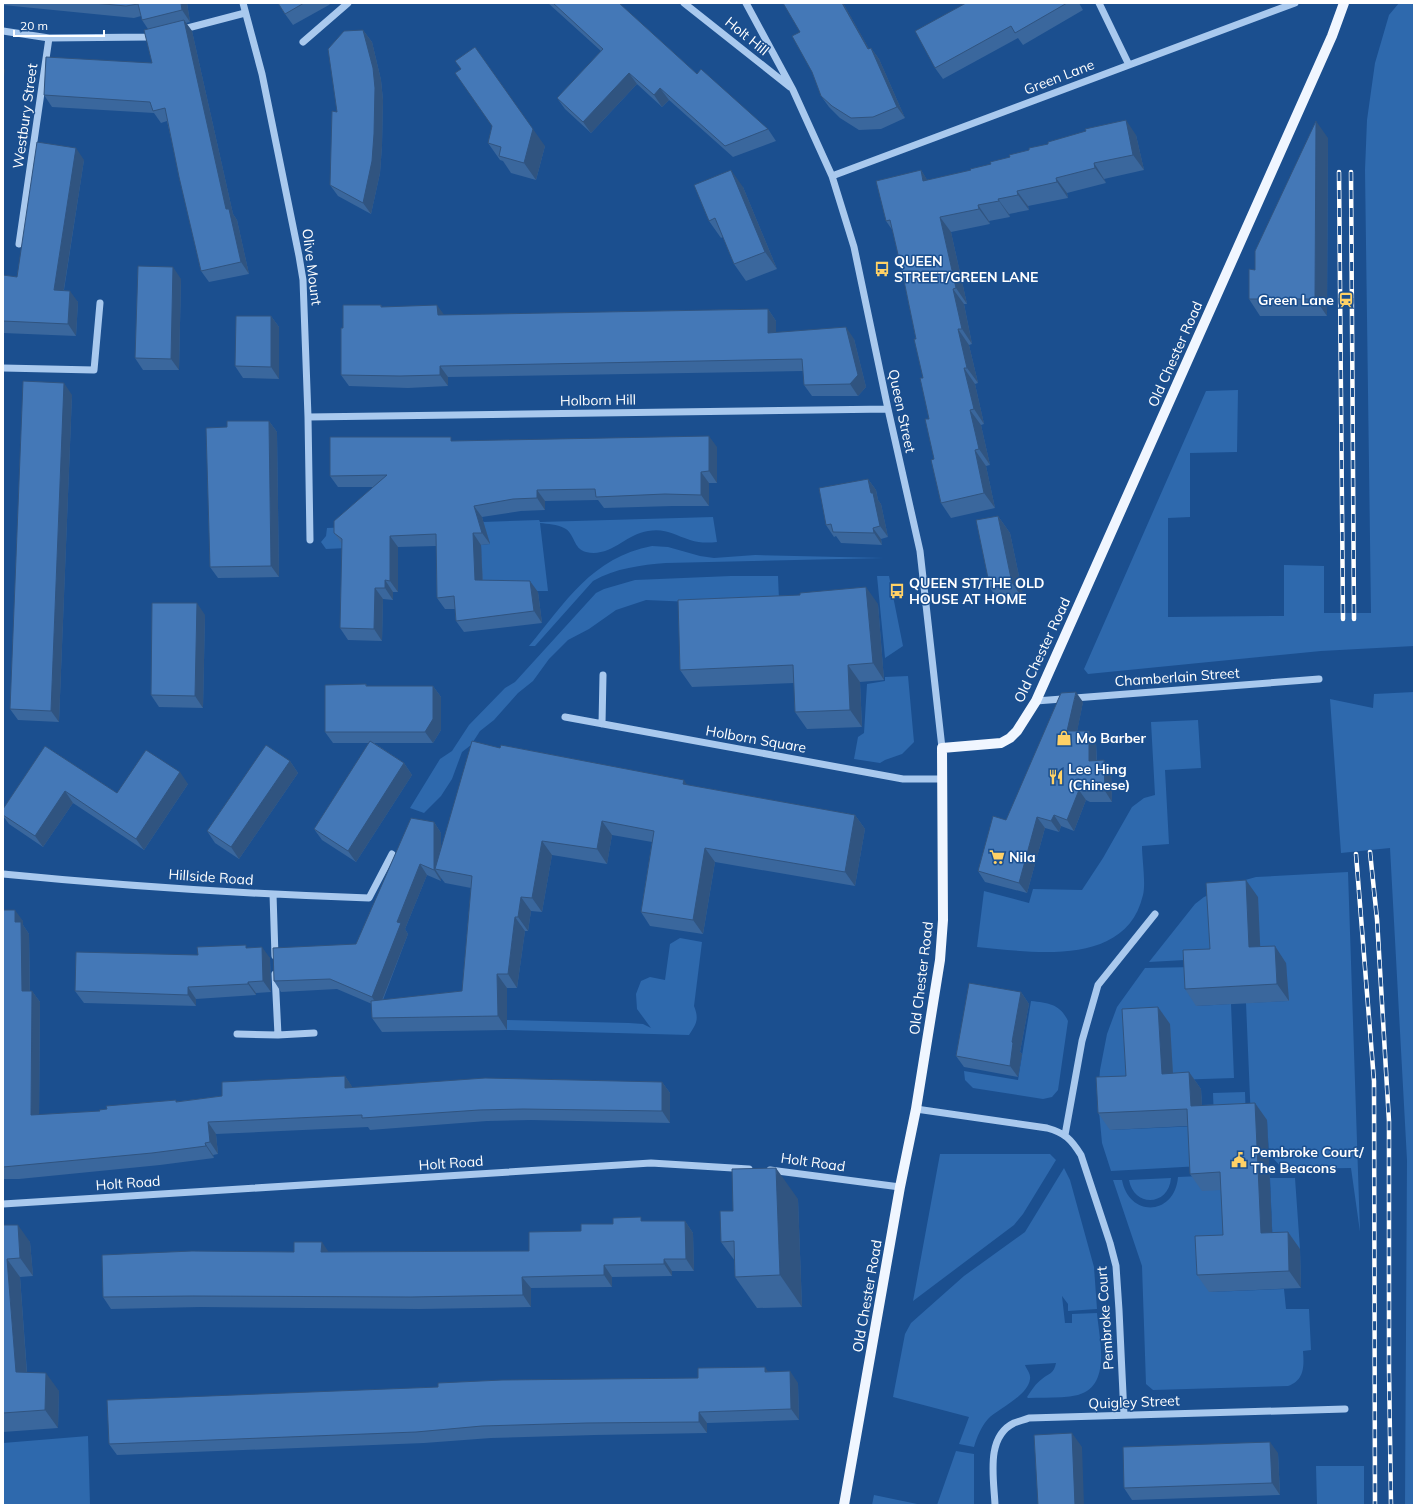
<svg xmlns="http://www.w3.org/2000/svg" width="1417" height="1508" font-family="Mulish,sans-serif">
	<rect width="100%" height="100%" fill="#1b4f8f"/>
	<path fill="#2e69ad" d="M1399 3H1414V646L1321 651 1088 674 1084 669 1206 391 1238 390 1237 452 1190 453V517L1168 518V617L1284 616V565L1324 566V613H1371L1365 170 1367 120 1375 63 1389 15Z
		M713 517 717 542C708 543 699 543 690 540 674 535 666 528 648 531 626 534 610 558 586 552 573 549 575 533 564 528 557 524 548 524 540 523L548 591H483L481 545 490 544 483 522 539 520 540 522Z
		M374 526 347 548 326 549 321 542 326 536 327 528Z
		M652 546 668 547 700 556 714 558 755 555 884 558 666 563C641 565 616 568 593 581L535 646H529C565 603 592 557 652 546Z
		M731 576H778L779 600 692 602 646 600 616 610 589 629 568 640 549 659 533 681 518 693 494 720 480 731 471 745 462 752 452 779 441 796 424 813 410 808 440 759 452 751 469 725 505 688 515 682 596 593 604 589 635 580Z
		M877 576H889L903 646 885 658Z
		M908 676 914 742 902 754 885 760 880 763 854 759 858 737 864 733 867 684 885 681V677Z
		M1414 692V1505H1405L1407 1160 1390 848 1341 853 1330 699 1373 708 1374 694Z
		M1198 720 1201 768 1165 770 1169 844 1142 846C1142 859 1146 883 1143 895 1126 968 1033 952 977 947L984 891 1029 903 1033 889 1082 890 1103 858 1132 807 1144 798 1155 795 1151 722Z
		M1348 872 1360 1232 1351 1168 1283 1169 1269 1154 1267 1121H1251L1246 1003 1288 1001 1286 963 1221 958 1149 962 1195 904 1204 897 1238 882 1256 877Z
		M680 938 702 942 694 1006C699 1019 697 1023 689 1035L507 1030V1020L629 1023 643 1024 651 1028 637 1009 636 994 641 981 650 977 665 980 670 944Z
		M1194 967 1197 1006 1231 1004 1234 1078 1173 1080 1138 1093 1110 1130 1199 1126 1201 1166 1111 1171 1102 1143 1099 1111 1098 1094 1100 1070 1107 1034 1117 1007 1145 968Z
		M1031 1001C1049 1003 1060 1004 1068 1021L1058 1090 1052 1097 1043 1099 973 1088 965 1080 964 1071 1018 1080Z
		M1245 1092 1246 1121 1214 1122 1213 1093Z
		M940 1154H1050L1056 1160 1023 1214 1014 1225 913 1301Z
		M1064 1168 1070 1180 1094 1267 1097 1309 1068 1311V1304L1062 1296 1065 1323H1072V1314L1097 1313C1099 1338 1112 1386 1078 1395 1062 1399 1044 1397 1028 1398L1027 1397C1031 1391 1036 1383 1042 1379 1049 1373 1054 1374 1056 1363L1025 1365C1027 1370 1031 1374 1030 1379 1028 1396 999 1408 988 1419 981 1427 977 1437 974 1447L959 1444 969 1417 893 1397 905 1334 911 1323 964 1276 1025 1232Z
		M1201 1176 1232 1189 1234 1252 1209 1292 1284 1289 1286 1309H1309L1311 1350 1303 1351C1304 1365 1305 1380 1288 1386L1153 1390 1146 1384 1142 1266 1113 1180H1122C1129 1218 1175 1216 1178 1177Z
		M1171 1178C1169 1206 1134 1208 1129 1180Z
		M1270 1178H1295L1300 1249 1273 1250Z
		M88 1436 90 1505H3V1443Z
		M956 1451 974 1454V1505H937Z
		M1316 1466H1364V1505H1317Z
		M874 1495 922 1505H872Z"/>
	<g fill="none" stroke-linecap="round" stroke-linejoin="round">
		<path stroke="#a9c9ee" stroke-width="7" d="M243 3 262 74 299 256 303 280 308 417 310 540
			M684 3 790 87
			M746 3 793 90 832 176 854 247 888 409 920 551 942 748
			M1099 3 1129 65
			M180 30 245 13
			M3 31 49 38 149 37 154 36
			M303 42 348 3
			M832 176 1295 3
			M19 244 49 38
			M3 368 94 370 100 303
			M308 417 888 409
			M1036 701 1319 679
			M565 717 903 779H942
			M602 724 603 675
			M3 874C124 886 247 894 369 898L392 854
			M273 894 275 956
			M275 974 278 1035
			M237 1034 278 1035 314 1033
			M916 1109 1047 1128C1065 1133 1071 1139 1081 1155L1110 1243 1116 1266 1119 1310 1124 1415
			M1065 1135 1082 1041 1098 985 1155 914
			M770 1170 900 1187
			M3 1204 651 1163 749 1169
			M995 1505C994 1479 985 1437 1014 1423 1019 1421 1024 1420 1029 1418L1345 1409"/>
		<path stroke="#f0f6ff" stroke-width="10" d="M844 1505 900 1187 916 1109 940 960 943 920 942 748 1001 743 1010 738 1017 731 1036 701 1332 36 1344 3"/>
		<defs>
			<path id="rail" d="M1339 172 1343 619
				M1351 172 1354 619
				M1370 852 1377 919 1389 1121V1368L1391 1505
				M1356 854 1374 1081 1375 1505"/>
		</defs>
		<use href="#rail" stroke="#fff" stroke-width="4.5"/>
		<use href="#rail" stroke="#1b4f8f" stroke-width="3" stroke-dasharray="9" stroke-linecap="butt"/>
	</g>
	<path fill="#3a679d" fill-rule="evenodd" d="M3 3H187L190 22 186 23 192 31 233 214 237 220 249 274 209 282 201 271 167 121 161 123 154 113 52 107 44 95 152 63 148 29 142 20 141 16 134 18 3 5Z
		M278 3H331L329 5 293 25 285 14Z
		M548 3H619L697 74 768 129 776 141 733 157 669 100 662 107 637 84 591 133 565 109 557 98 601 51Z
		M843 3 869 49 871 48 879 59 905 118 881 129 859 130 840 118 829 107 821 96 800 32Z
		M966 3H1079L1083 10 1023 45 1018 38 943 79 935 68Z
		M363 30 372 42 381 80 383 100 382 146 380 173 371 214 338 196 330 185 337 112Z
		M1136 135 1144 170 1104 179 1106 183 1067 193 1068 198 1028 206 1029 210 1009 214 1010 217 989 221 990 224 951 232 967 304H964L972 344 969 345 978 383 975 384 984 424 981 425 990 465 986 466 995 508 951 518 941 503 923 378 916 339 903 276 893 231 886 221 921 170 927 180Z
		M1328 138 1327 316H1260L1249 299 1255 270Z
		M488 143 545 146 536 180 511 173 503 161 500 160Z
		M84 160 64 290 78 302 76 336 3 333V275L17 277Z
		M743 187 777 269 746 281 734 264 723 237 721 238 709 221Z
		M181 279 179 370H143L135 358Z
		M381 305 382 307 444 315 768 309 776 321V332L854 339 866 387 858 396H812L804 385 803 371 448 377V386L408 388 349 386 341 375Z
		M271 316 279 327V379L243 378 235 366Z
		M72 395 59 722 18 720 10 709Z
		M269 421 277 432 279 577 218 578 210 567 227 427Z
		M454 441 717 447V483H709V506H673L604 508 598 500 545 501V510L521 511 482 517 490 544 481 545 483 580 538 592 542 623 464 632 456 621 455 609H445L437 598 436 546 398 547V592H393V600L383 599 382 641 348 640 340 628 342 544 334 533 373 487H338L330 476Z
		M868 479 876 490 878 500 881 504 888 537 881 539 882 545 841 543 836 536 834 537 826 525Z
		M998 516 1010 533 1024 600 1002 605 990 588Z
		M878 604 884 680 860 682 862 727 807 729 795 712 794 683 692 687 680 670Z
		M205 615 203 708 159 707 151 695Z
		M366 684 367 686H433L441 697V730L433 743H374L404 763 412 775 356 862 322 840 314 829 369 743H333L325 732Z
		M1083 702 1077 731H1089L1096 742 1097 761 1104 760 1111 771 1112 802H1090L1086 800 1074 831 1061 826 1059 832 1045 828 1027 893 985 882 978 871 1006 820Z
		M45 746 117 793 188 784 144 850 73 803 43 847 9 824 3 816V809Z
		M500 748 687 785 855 815 865 829 855 886 715 862 703 934 650 926 641 912 652 842 612 835 607 864 552 855 542 912 531 911 528 931H525L517 988H507V1030L382 1032 372 1018V1004L337 989 281 992 274 981 356 944 434 822 441 833V848ZM427 875 441 881V878L445 883 471 888 462 991 383 1000 408 934 405 929Z
		M290 761 298 773 239 859 215 843 207 831Z
		M1258 897 1260 946 1286 963 1289 1001 1196 1006 1185 989 1210 949Z
		M3 910 23 921V925L29 934 30 991H32L40 1002 39 1115 100 1111 222 1096 345 1076 352 1087 662 1082 670 1093V1123L531 1120 487 1121 370 1130 368 1127 216 1134 218 1154 213 1155 214 1158 160 1165 19 1179H3Z
		M248 948 270 958 271 992 256 993V995L196 999V1006L84 1003 75 991 198 955Z
		M1021 992 1029 1004 1020 1052 1022 1054 1018 1077 964 1067 956 1056Z
		M1158 1007 1170 1024 1173 1073 1189 1072 1201 1089 1202 1105 1255 1103 1267 1120 1272 1233 1288 1232 1300 1249 1301 1288 1209 1292 1197 1275 1223 1235 1221 1190 1202 1191 1190 1174 1188 1126 1110 1130 1098 1113 1126 1076Z
		M798 1199 802 1307 757 1308 735 1277V1261L721 1242 733 1211Z
		M644 1221H685L693 1233 694 1271H672V1276L612 1277V1287L531 1288V1307L419 1309 200 1307 111 1309 103 1297 328 1252 529 1251 581 1231 613 1224Z
		M3 1225 30 1242 33 1276 20 1277 27 1372 59 1391 58 1428 3 1432Z
		M698 1378 798 1383 799 1420 707 1423V1433L595 1435 491 1438 424 1443 117 1455 109 1444Z
		M1278 1453 1280 1495 1132 1500 1124 1488Z"/>
	<path fill="#305480" d="M181 3H187L190 22 182 10Z
		M842 3H843L876 61 868 49Z
		M184 20 192 31 233 214 237 220 249 274 241 262 226 209Z
		M363 30 372 42 381 80 383 100 382 146 380 173 371 214 363 203Z
		M871 48 879 59 905 118 897 107Z
		M3 67 5 70 3 85Z
		M629 73 637 84 591 133 583 122Z
		M660 88 669 100 662 107 654 95Z
		M1126 120 1136 135 1144 170 1133 155Z
		M1316 121 1328 138 1327 316 1315 299Z
		M533 129 545 146 536 180 524 163Z
		M76 148 84 160 62 301 54 290Z
		M1094 163 1104 179 1106 183 1095 168Z
		M731 170 743 187 777 269 765 252Z
		M921 170 931 186 923 181Z
		M1056 178 1067 193 1068 198 1057 182Z
		M1017 191 1028 206 1029 210 1018 195Z
		M998 199 1009 214 1010 217 999 201Z
		M978 205 989 221 990 224 979 209Z
		M940 217 951 232 967 304 956 288Z
		M173 267 181 279 179 370 171 359Z
		M953 289 964 304 972 344 962 329Z
		M70 291 78 302 76 336 68 324Z
		M437 305 445 316 438 315Z
		M768 309 776 321V344L768 333Z
		M271 316 279 327V379L271 367Z
		M846 327 854 339 866 387 858 396 850 384Z
		M958 329 969 345 978 383 967 368Z
		M440 366 448 377V386L440 375Z
		M964 368 975 384 984 424 974 409Z
		M64 383 72 395 59 722 51 711Z
		M970 410 981 425 990 465 979 449Z
		M269 421 277 432 279 577 271 566Z
		M709 436 717 447V483L709 471Z
		M975 450 986 466 995 508 984 493Z
		M701 472 709 483V506L701 495Z
		M868 479 876 490 878 500 881 504 888 537 880 526 871 493Z
		M537 490 545 501V510L537 498Z
		M474 506 482 517 490 544 482 533Z
		M998 516 1010 533 1024 600 1012 583Z
		M873 528 881 539 882 545 874 533Z
		M473 533 481 545 483 591 475 580Z
		M390 536 398 547V592L390 581Z
		M385 580 393 592V600L385 588Z
		M530 581 538 592 542 623 534 611Z
		M866 587 878 604 884 680 873 663Z
		M375 588 383 599 382 641 374 629Z
		M197 603 205 615 203 708 195 696Z
		M848 665 860 682 862 727 850 710Z
		M433 686 441 697V730L433 743 425 732Z
		M1076 692 1083 702 1075 742 1067 731Z
		M1089 731 1096 742 1097 772 1089 761Z
		M1104 760 1111 771 1112 802 1105 791Z
		M290 761 298 773 239 859 231 847Z
		M404 763 412 775 356 862 348 851Z
		M180 772 188 784 144 850 136 839Z
		M684 780 693 794 683 784Z
		M1079 790 1086 800 1074 831 1067 820Z
		M65 791 73 803 43 847 35 836Z
		M855 815 865 829 855 886 845 872Z
		M1054 815 1061 826 1059 832 1051 821Z
		M1037 817 1045 828 1027 893 1019 883Z
		M602 821 612 835 607 864 597 849Z
		M434 822 441 833V870L435 869 441 878V881L434 870Z
		M542 841 552 855 542 912 532 898Z
		M705 848 715 862 703 934 693 920Z
		M420 864 427 875 405 929 408 934 379 1008 372 997 397 922Z
		M1246 880 1258 897 1261 964 1249 947Z
		M521 897 531 911 528 931 518 917Z
		M15 910 23 921V925L29 934 30 1002 22 991 15 922Z
		M515 917 525 931 517 988 508 974Z
		M1275 946 1286 963 1289 1001 1277 984Z
		M262 947 270 958 271 992 263 981Z
		M497 974 507 988V1030L498 1016Z
		M248 982 256 993V995L248 984Z
		M188 987 196 999V1006L188 995Z
		M32 991 40 1002 39 1126 31 1115Z
		M1021 992 1029 1004 1020 1052 1022 1054 1018 1077 1010 1066 1012 1042Z
		M1158 1007 1170 1024 1174 1091 1162 1074Z
		M1189 1072 1201 1089 1203 1123 1191 1106Z
		M345 1076 353 1088H345Z
		M662 1082 670 1093V1123L662 1111Z
		M1255 1103 1267 1120 1273 1250 1261 1233Z
		M208 1122 216 1134 218 1154 210 1142Z
		M205 1143 213 1155 214 1158 206 1146Z
		M776 1168 798 1199 802 1307 780 1275Z
		M685 1221 693 1233 694 1271 686 1259Z
		M18 1225 30 1242 33 1276 20 1258Z
		M1288 1232 1300 1249 1301 1288 1289 1271Z
		M322 1242 330 1254 321 1252Z
		M7 1259 20 1277 28 1389 16 1372Z
		M664 1259 672 1271V1276L664 1264Z
		M604 1265 612 1277V1287L604 1275Z
		M522 1277 531 1288V1307L523 1295Z
		M765 1367 773 1379 765 1372Z
		M790 1371 798 1383 799 1420 791 1409Z
		M46 1373 59 1391 58 1428 45 1410Z
		M699 1412 707 1423V1433L699 1422Z
		M1072 1433 1082 1447 1084 1505H1075Z
		M1270 1442 1278 1453 1280 1495 1272 1483Z"/>
	<path fill="#4478b7" stroke="#305480" d="M93 3H181L182 10 142 20 138 4 126 6Z
		M278 3H304L285 14Z
		M553 3H619L697 74 701 69 768 129 725 146 660 88 654 95 629 73 583 122 557 98 603 49Z
		M783 3H842L868 49 871 48 897 107 873 117 851 118 832 106 821 96 812 72 792 36 800 32Z
		M966 3H1067L1015 33 1011 26 935 68 915 31Z
		M184 20 226 209H229L241 262 201 271 179 177 165 108 153 111 150 102 44 95 46 57 152 63 144 30Z
		M363 30 373 68 375 88 374 134 372 161 363 203 330 185 332 111 337 112 328 49 344 31Z
		M475 47 533 129 524 163 499 156 501 147 488 143 492 126 455 73 461 69 455 61Z
		M1126 120 1133 155 1094 163 1095 168 1056 178 1057 182 1017 191 1018 195 998 199 999 201 978 205 979 209 940 217 956 288 953 289 962 329H958L967 368H964L974 409 970 410 979 449 975 450 984 493 941 503 931 460 934 459 925 419H929L920 378H923L914 339H916L903 276 890 220 886 221 876 181 921 170 923 181 971 170 970 169 991 164 990 162 1010 157 1009 155 1029 150V148L1048 144V142L1086 131 1085 129Z
		M1316 121 1315 299H1249V269L1255 270V251Z
		M37 142 76 148 54 290 70 291 68 324 3 321V275L17 277Z
		M731 170 765 252 734 264 715 218 709 221 694 185Z
		M138 266 173 267 171 359 135 358Z
		M343 305H381V307L437 305 438 315 768 309V333L846 327 858 375 850 384 804 385 802 359 440 366V375L400 376 341 375V328H343Z
		M236 316H271V367L235 366Z
		M23 381 64 383 51 711 10 709Z
		M227 421H269L271 566 210 567 206 428 227 427Z
		M709 436V471L701 472V495L665 494 596 497 595 489 537 490V498L513 499 474 506 482 533H473L475 580 530 581 534 611 456 621 454 596 437 598 436 534 390 536V581L385 580V588H375L374 629 340 628 342 539 334 533V521L387 475 330 476V437H451V441Z
		M868 479 871 493H873L880 526 873 528 874 533 833 532 831 524 826 525 819 488Z
		M998 516 1012 583 990 588 976 520Z
		M866 587 873 663 848 665 850 710 795 712 793 665 680 670 678 600 800 595V593Z
		M152 603H197L195 696 151 695Z
		M366 684V686H433V719L425 732H325V685Z
		M1076 692 1067 731H1089V761L1104 760 1105 791H1083L1079 790 1067 820 1054 815 1051 821 1037 817 1019 883 978 871 993 816 1006 820 1061 693Z
		M370 741 404 763 348 851 314 829Z
		M472 741 500 748 501 745 684 780 683 784 855 815 845 872 705 848 693 920 641 912 654 831 602 821 597 849 542 841 532 898 521 897 518 917H515L508 974H497L498 1016 372 1018 371 1001 462 991 472 876 435 869Z
		M266 745 290 761 231 847 207 831Z
		M45 746 117 793 146 750 180 772 136 839 65 791 35 836 3 815V809Z
		M411 818 434 822V870L420 864 397 922 401 923 372 997 330 979 274 981 273 948 356 944Z
		M1246 880 1249 947 1275 946 1277 984 1185 989 1183 950 1210 949 1206 883Z
		M3 910H15V922H21L22 991H32L31 1115 100 1111 99 1110 107 1109 106 1106 176 1100V1102L222 1096V1082L345 1076V1088L485 1078 662 1082V1111L523 1109 479 1110 362 1118V1115L208 1122 210 1142 205 1143 206 1146 152 1153 3 1167Z
		M246 945V948L262 947 263 981 248 982V984L188 987V995L75 991 76 952 198 955 197 947Z
		M969 983 1021 992 1012 1042 1013 1043 1010 1066 956 1056Z
		M1158 1007 1162 1074 1189 1072 1191 1106 1255 1103 1261 1233 1288 1232 1289 1271 1197 1275 1195 1236 1223 1235 1220 1172 1190 1174 1187 1109 1098 1113 1096 1077 1126 1076 1122 1009Z
		M776 1168 780 1275 735 1277 734 1241 721 1242 720 1211H733L732 1169Z
		M641 1217V1221H685L686 1259H664V1264L604 1265V1275L522 1277 523 1295 411 1297 192 1296 103 1297 102 1255 192 1251 294 1252V1242H322L321 1252 529 1251V1232L581 1231V1224H613V1218Z
		M3 1225H18L20 1258 7 1259 16 1372 46 1373 45 1410 3 1413Z
		M765 1367V1372L790 1371 791 1409 699 1412V1422L586 1423 482 1426 416 1432 109 1444 107 1400 438 1387V1383L502 1380 698 1378V1368Z
		M1072 1433 1075 1505H1038L1034 1435Z
		M1270 1442 1272 1483 1124 1488 1123 1447Z"/>
	<defs>
		<symbol id="bus-bare" viewBox="-9 -9 18 18"><path d="M-5-6H5V4H4V6H2V4H-2V6H-4V4H-5ZM-3.5-4V0h7V-4ZM-3.5 1.2v1.5H-2V1.2ZM2 1.2v1.5H3.5V1.2Z" fill="#ffd166" stroke="#1b4f8f" stroke-width="2.5" paint-order="stroke"/></symbol>
		<symbol id="station-bare" viewBox="-9 -9 18 18"><path d="M-3-6H3Q5-6 5-4V2Q5 4 3 4L4.5 6H3L1.5 4h-3L-3 6H-4.5L-3 4Q-5 4-5 2V-4Q-5-6-3-6ZM-3.5-4v3h7v-3ZM-3.5 1v1.5H-2V1ZM2 1v1.5H3.5V1Z" fill="#ffd166" stroke="#1b4f8f" stroke-width="2.5" paint-order="stroke"/></symbol>
		<symbol id="shop-bare" viewBox="-9 -9 18 18"><path d="M-5-2.5h2.3a2.7 3.5 0 0 1 5.4 0H5L5.5 6h-11ZM-1.5-2.5h3a1.5 2.3 0 0 0-3 0Z" fill="#ffd166" stroke="#1b4f8f" stroke-width="2.5" paint-order="stroke"/></symbol>
		<symbol id="restaurant-bare" viewBox="-9 -9 18 18"><path d="M-5-6h1v4h1v-4h1v4h1v-4h1v5L-1.5 .5V6h-2V.5L-5-1ZM5-6V6H3V1.5H1.5Q1.5-4 5-6Z" fill="#ffd166" stroke="#1b4f8f" stroke-width="2.5" paint-order="stroke"/></symbol>
		<symbol id="supermarket-bare" viewBox="-9 -9 18 18"><path d="M-6-5.5h2.5l.6 2H6L4.5 2H-2.5L-4.4-4H-6ZM-1.5 3.2a1.3 1.3 0 1 0 .1 0ZM3 3.2a1.3 1.3 0 1 0 .1 0Z" fill="#ffd166" stroke="#1b4f8f" stroke-width="2.5" paint-order="stroke"/></symbol>
		<symbol id="civic-bare" viewBox="-9 -9 18 18"><path d="M-.6-6.5H3V-4.5H.6V-3L4-1V1h2V6H-6V1h2V-1L-.6-3ZM-1.2 2.5V6h2.4V2.5Z" fill="#ffd166" stroke="#1b4f8f" stroke-width="2.5" paint-order="stroke"/></symbol>
	</defs>
	<g fill-rule="evenodd">
		<use href="#bus-bare" x="871" y="258" width="22" height="22"/>
		<use href="#station-bare" x="1335" y="289" width="22" height="22"/>
		<use href="#bus-bare" x="886" y="580" width="22" height="22"/>
		<use href="#shop-bare" x="1053" y="727" width="22" height="22"/>
		<use href="#restaurant-bare" x="1045" y="766" width="22" height="22"/>
		<use href="#supermarket-bare" x="986" y="846" width="22" height="22"/>
		<use href="#civic-bare" x="1228" y="1149" width="22" height="22"/>
	</g>
	<g text-anchor="middle" dominant-baseline="central" stroke-width="3" stroke-linejoin="round" paint-order="stroke">
		<g font-size="14" fill="#fff" stroke="#1b4f8f">
			<text transform="translate(747 36) rotate(39)">Holt Hill</text>
			<text transform="translate(1059 77) rotate(-21)">Green Lane</text>
			<text transform="translate(25 116) rotate(-82)">Westbury Street</text>
			<text transform="translate(312 267) rotate(83)">Olive Mount</text>
			<text transform="translate(1175 354) rotate(-66)">Old Chester Road</text>
			<text transform="translate(598 400) rotate(-1)">Holborn Hill</text>
			<text transform="translate(902 411) rotate(78)">Queen Street</text>
			<text transform="translate(1042 650) rotate(-65)">Old Chester Road</text>
			<text transform="translate(1177 677) rotate(-4)">Chamberlain Street</text>
			<text transform="translate(756 739) rotate(10)">Holborn Square</text>
			<text transform="translate(211 877) rotate(4)">Hillside Road</text>
			<text transform="translate(921 978) rotate(-83)">Old Chester Road</text>
			<text transform="translate(813 1162) rotate(8)">Holt Road</text>
			<text transform="translate(451 1163) rotate(-4)">Holt Road</text>
			<text transform="translate(128 1183) rotate(-4)">Holt Road</text>
			<text transform="translate(867 1296) rotate(-80)">Old Chester Road</text>
			<text transform="translate(1105 1318) rotate(-94)">Pembroke Court</text>
			<text transform="translate(1134 1402) rotate(-2)">Quigley Street</text>
		</g>
		<g font-size="14" font-weight="bold" fill="#fff" stroke="#1b4f8f" text-anchor="start">
			<text x="894" y="261">QUEEN<tspan x="894" dy="16">STREET/GREEN LANE</tspan></text>
			<text x="1334" y="300" text-anchor="end">Green Lane</text>
			<text x="909" y="583">QUEEN ST/THE OLD<tspan x="909" dy="16">HOUSE AT HOME</tspan></text>
			<text x="1076" y="738">Mo Barber</text>
			<text x="1068" y="769">Lee Hing<tspan x="1068" dy="16">(Chinese)</tspan></text>
			<text x="1009" y="857">Nila</text>
			<text x="1251" y="1152">Pembroke Court/<tspan x="1251" dy="16">The Beacons</tspan></text>
		</g>
	</g>
	<rect width="1417" height="1508" fill="none" stroke="#ffffff" stroke-width="8"/>
	<path d="M14 30v6h90v-6" fill="none" stroke="#ffffff" stroke-width="2"/>
	<text x="20" y="30" font-size="12" fill="#ffffff" stroke="#1b4f8f" stroke-width="3" paint-order="stroke">20 m</text>
</svg>
